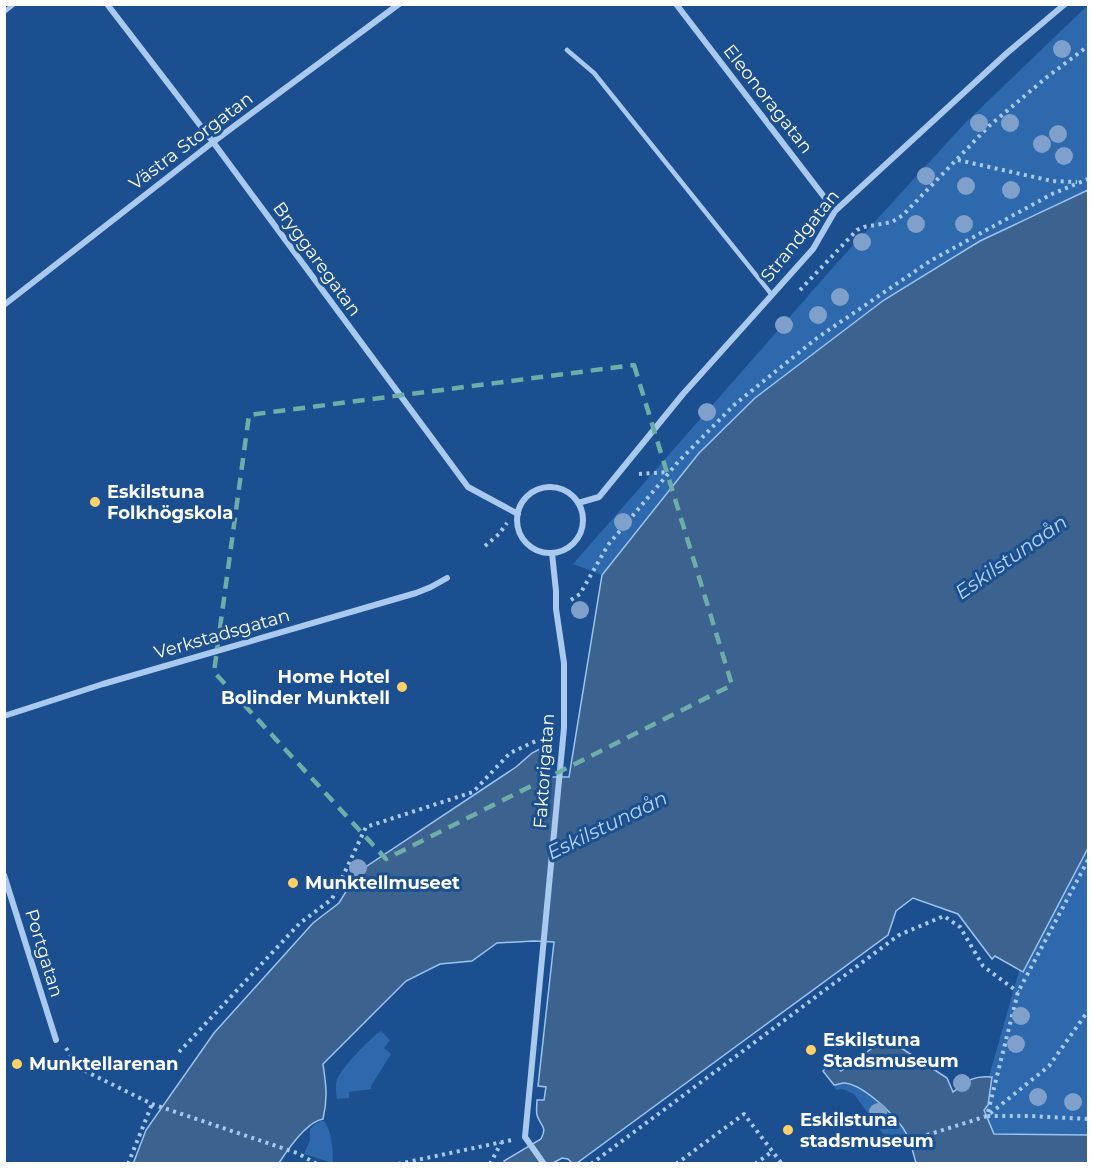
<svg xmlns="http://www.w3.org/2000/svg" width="1093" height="1168" font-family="Montserrat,sans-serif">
	<rect width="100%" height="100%" fill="#1b4f8f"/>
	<path fill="#2e69ad" d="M1088 5V190L980 241 884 300 755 398 699 453 602 575 573 564 836 264 966 122Z
		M1088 839V1145L1034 1143 983 1132 984 1094 1019 971Z
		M381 1031 390 1040 384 1048 391 1054 371 1086V1089L349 1092V1098L337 1099C336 1093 335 1086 337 1080 341 1068 370 1038 381 1031Z
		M843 1083C869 1089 896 1113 907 1137 897 1139 892 1140 883 1134L854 1094 842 1089 836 1090 834 1085Z
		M320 1121H324C332 1131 333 1150 333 1163L304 1154 310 1140V1129L314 1125Z"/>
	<path fill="#3c6290" stroke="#9cc4f0" stroke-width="1.5" d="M1088 190V848L1023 972 995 956 992 959 958 914 913 898 896 911 888 935 577 1163H572L568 1159 562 1158 553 1163H505L504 1161 541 1139C548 1126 540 1126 537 1115 536 1111 537 1104 537 1100H544L546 1087 538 1086 554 942 534 941 497 943 472 961 440 964 406 981 323 1064C326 1084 328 1098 323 1119 306 1122 288 1149 279 1163L133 1164 146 1130 214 1033 313 923 339 903 358 872 516 767 532 753 553 742 547 777H569L602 575 699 453 755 398 884 300 980 241Z
		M886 1038 947 1078 953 1092C967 1081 973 1075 992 1077L988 1105 984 1110 994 1134 1088 1135V1163H916C913 1152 910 1138 903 1128 893 1114 862 1083 843 1083 842 1083 836 1085 834 1085L823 1071 832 1061 841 1071Z"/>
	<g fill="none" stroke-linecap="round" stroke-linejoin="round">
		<path stroke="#a9c9ee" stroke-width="4" stroke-dasharray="3 4.5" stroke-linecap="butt" d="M958 160 1052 181 1077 182
			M800 290 857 230 864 227 892 222 903 215 989 126 1047 77 1088 46
			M639 474 669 472
			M485 546 499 534 507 523
			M571 600 580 594 608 545 678 462 734 405 817 338 930 261 1052 194 1088 179
			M1088 860 1018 992 987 1116H1030L1088 1119
			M66 1048 79 1068 152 1104 297 1153 317 1164
			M179 1052 300 923 332 899 366 827 473 792 510 753 549 735
			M883 1141 902 1143 987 1116 1049 1066 1088 1011
			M128 1164 152 1104
			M398 1164 512 1140
			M490 1164 501 1143
			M591 1164 899 935 944 916 960 927 983 966 1018 992
			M676 1164 744 1114 782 1164
			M755 1164 773 1151"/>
		<path stroke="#a9c9ee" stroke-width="4.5" d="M4 12 14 4
			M567 50 594 73 772 295"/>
		<path stroke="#a9c9ee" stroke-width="6" d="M107 4 213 142 468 487 518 514
			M676 4 835 211
			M4 305 213 142 399 4
			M517 520a33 33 0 1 1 66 0a33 33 0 1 1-66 0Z
			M578 503 599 497 683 394 813 249 835 211 1007 53 1065 4
			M4 716 103 684 416 593 431 587 447 578
			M4 875 56 1040
			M544 1164 525 1137 564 728V663L556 609V591L552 553"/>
	</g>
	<g fill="#7ea0ca">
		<circle cx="1062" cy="49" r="9"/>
		<circle cx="979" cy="123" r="9"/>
		<circle cx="1010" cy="123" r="9"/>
		<circle cx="1058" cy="134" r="9"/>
		<circle cx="1042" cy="144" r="9"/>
		<circle cx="1064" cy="156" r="9"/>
		<circle cx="926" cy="176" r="9"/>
		<circle cx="966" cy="186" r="9"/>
		<circle cx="1011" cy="190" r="9"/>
		<circle cx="916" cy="224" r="9"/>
		<circle cx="964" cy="224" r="9"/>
		<circle cx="862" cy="242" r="9"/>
		<circle cx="840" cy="297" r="9"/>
		<circle cx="818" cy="315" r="9"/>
		<circle cx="784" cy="325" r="9"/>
		<circle cx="707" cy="412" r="9"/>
		<circle cx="623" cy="522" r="9"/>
		<circle cx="580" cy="610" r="9"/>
		<circle cx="358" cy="868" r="9"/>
		<circle cx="1021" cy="1016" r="9"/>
		<circle cx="1016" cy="1044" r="9"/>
		<circle cx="962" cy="1083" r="9"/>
		<circle cx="1038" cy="1097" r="9"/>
		<circle cx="1073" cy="1102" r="9"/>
		<circle cx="878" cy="1112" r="9"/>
	</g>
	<path fill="none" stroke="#6fada8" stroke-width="4.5" stroke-dasharray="12 8" stroke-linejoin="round" d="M634 365 732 685 386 859 214 672 249 415Z"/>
	<g fill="#ffd166" stroke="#1b4f8f" stroke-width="2">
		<circle cx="95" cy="502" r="6"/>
		<circle cx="402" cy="687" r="6"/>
		<circle cx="293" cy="883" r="6"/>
		<circle cx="811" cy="1050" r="6"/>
		<circle cx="17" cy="1064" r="6"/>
		<circle cx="788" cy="1130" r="6"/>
	</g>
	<g text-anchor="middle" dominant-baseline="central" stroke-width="6" stroke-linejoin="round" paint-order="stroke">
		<g font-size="18" fill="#fff" stroke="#1b4f8f">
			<text transform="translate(768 99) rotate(52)">Eleonoragatan</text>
			<text transform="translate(191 141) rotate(-37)">Västra Storgatan</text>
			<text transform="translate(800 236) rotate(-51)">Strandgatan</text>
			<text transform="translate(317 259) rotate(54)">Bryggaregatan</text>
			<text transform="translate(222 634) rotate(-16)">Verkstadsgatan</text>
			<text transform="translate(544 771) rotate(-86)">Faktorigatan</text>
			<text transform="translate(44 953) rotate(73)">Portgatan</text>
		</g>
		<g font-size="18" font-weight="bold" fill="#fff" stroke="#1b4f8f" text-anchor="start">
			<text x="107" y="492">Eskilstuna<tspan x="107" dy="21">Folkhögskola</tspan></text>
			<text x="390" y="677" text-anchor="end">Home Hotel<tspan x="390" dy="21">Bolinder Munktell</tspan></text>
			<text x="305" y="883">Munktellmuseet</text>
			<text x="823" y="1040">Eskilstuna<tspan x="823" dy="21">Stadsmuseum</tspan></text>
			<text x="29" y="1064">Munktellarenan</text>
			<text x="800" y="1120">Eskilstuna<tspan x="800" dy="21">stadsmuseum</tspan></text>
		</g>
		<g font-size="20" font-style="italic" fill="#b5d3f5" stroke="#1b4f8f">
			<text transform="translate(1011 557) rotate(-35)">Eskilstunaån</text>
			<text transform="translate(607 825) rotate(-26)">Eskilstunaån</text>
		</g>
	</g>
	<rect width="1093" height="1168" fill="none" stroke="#ffffff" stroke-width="12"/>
</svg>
